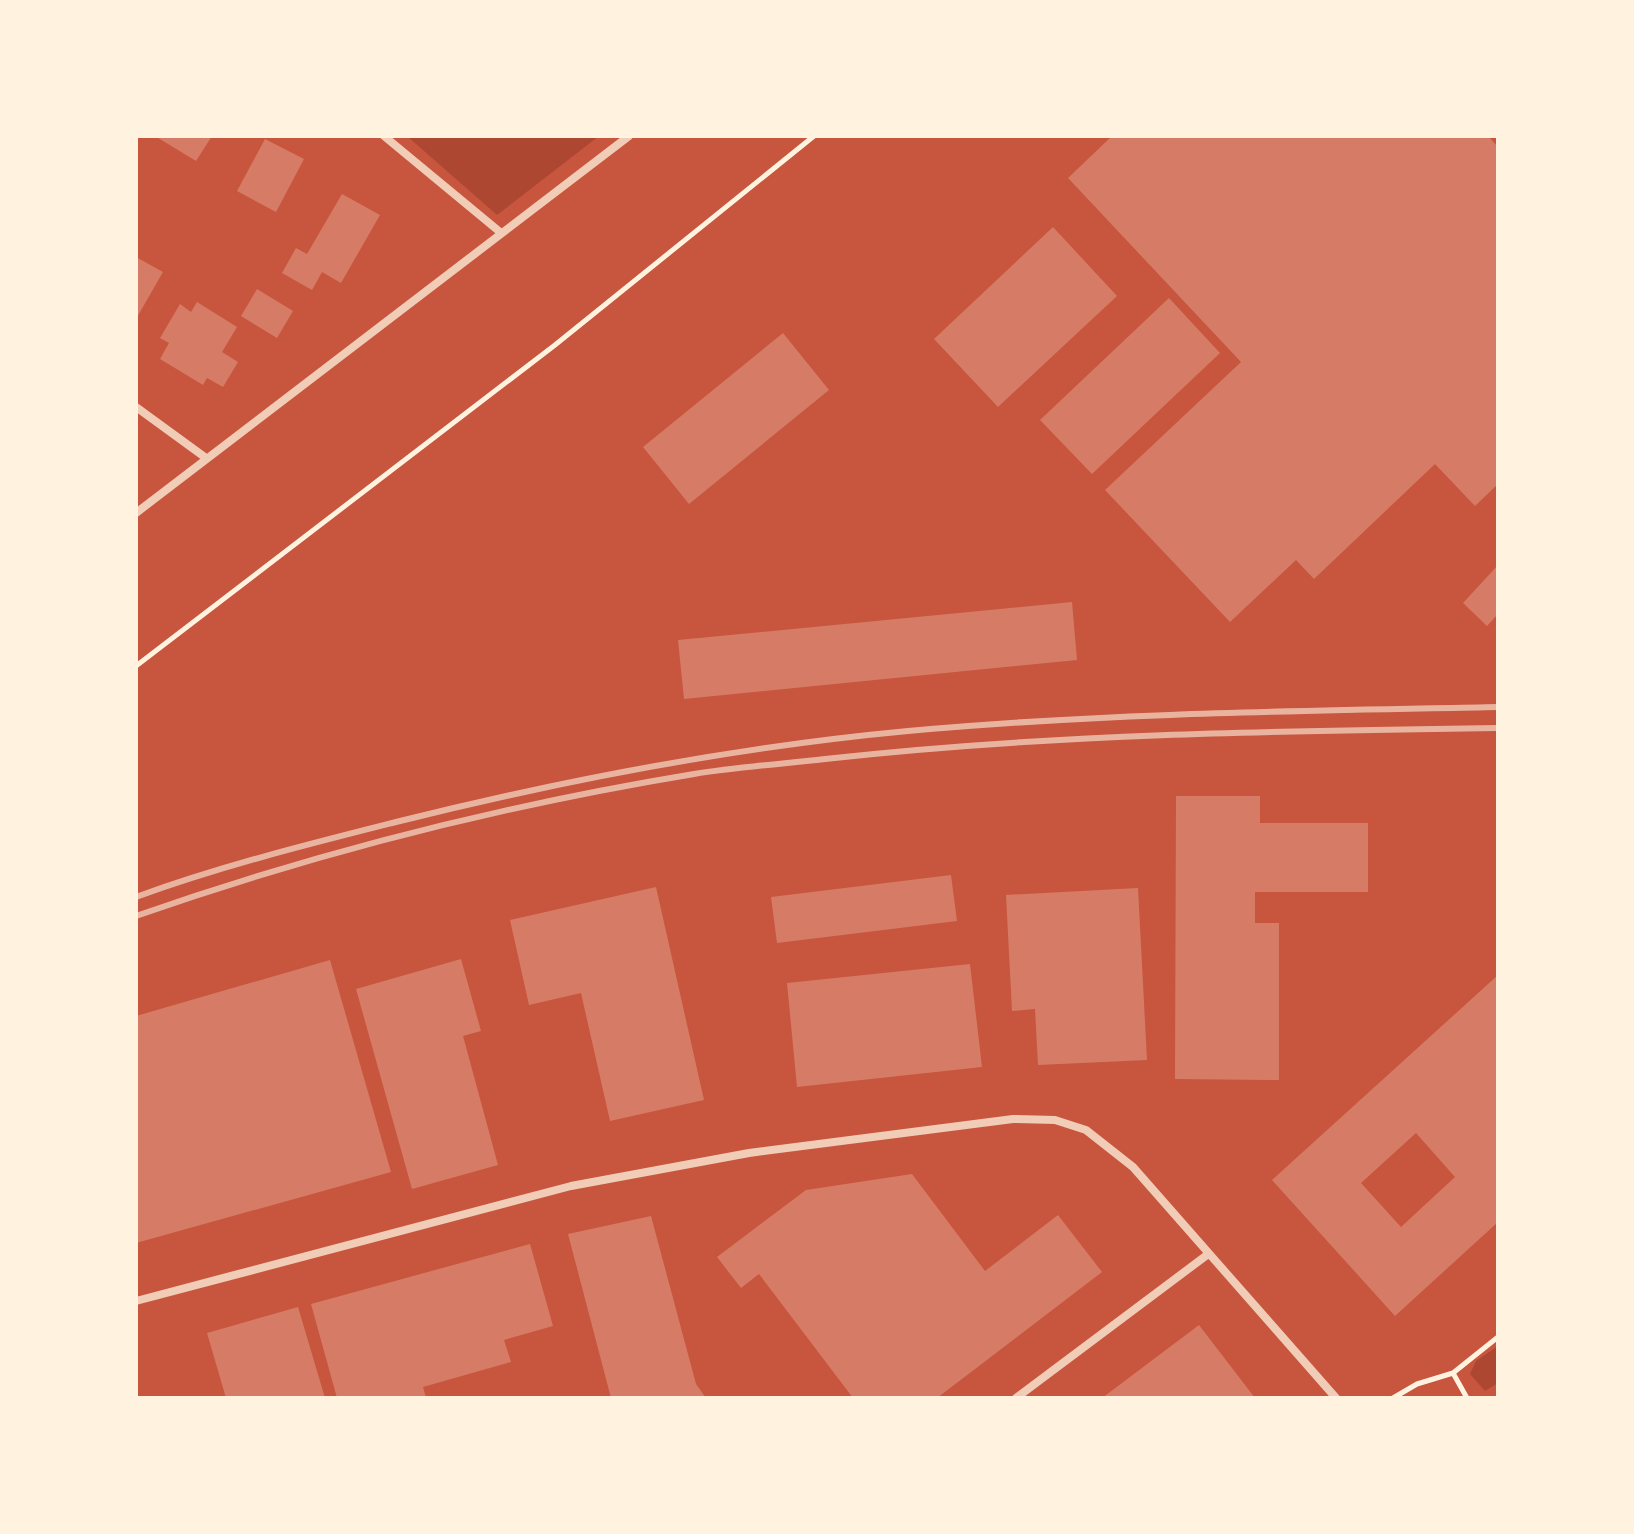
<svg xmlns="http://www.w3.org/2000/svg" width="1634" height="1534" font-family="'Fira Sans',sans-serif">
	<rect width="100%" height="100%" fill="#c8553d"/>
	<path fill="#ae4732" d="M407 136H599L497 215Z
		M1498 1346V1383L1485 1391 1470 1374 1476 1361Z"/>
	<path fill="#d67c66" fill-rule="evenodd" d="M155 136H212L196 161Z
		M1112 136H1488L1498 147V484L1475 506 1435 464 1314 579 1296 560 1230 622 1105 490 1241 362 1068 178Z
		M265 139 304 159 276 212 237 191Z
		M342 194 380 215 341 283 322 272 312 290 282 273 296 248 307 254Z
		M1053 227 1117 296 998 407 934 339Z
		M136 257 163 272 136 319Z
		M257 289 293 311 277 338 241 316Z
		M1169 298 1220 353 1092 474 1040 420Z
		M197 302 237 327 222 352 238 362 223 387 207 378 203 385 160 359 169 343 160 338 180 304 191 312Z
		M783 333 829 390 689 504 643 447Z
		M1498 565V614L1487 626 1463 603Z
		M1072 602 1077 660 684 699 678 640Z
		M1176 796H1260V823H1368V892H1255V923H1279V1080L1175 1079Z
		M951 875 957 921 777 943 771 897Z
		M656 887 704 1100 610 1121 581 993 529 1005 510 920Z
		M1138 888 1147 1060 1038 1065 1035 1009 1012 1011 1006 895Z
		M461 959 481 1031 463 1036 498 1165 412 1189 356 989Z
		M330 960 391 1172 136 1243V1016Z
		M970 964 982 1067 797 1087 787 983Z
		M1498 975V1222L1395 1316 1272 1180ZM1416 1133 1455 1177 1401 1227 1361 1183Z
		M912 1174 985 1271 1058 1215 1102 1272 937 1398H853L759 1274 741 1288 717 1257 806 1190Z
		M651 1216 696 1384 706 1398H611L568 1234Z
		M530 1244 553 1326 504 1340 511 1362 423 1387 426 1398H337L311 1304Z
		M298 1307 325 1398H226L207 1333Z
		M1199 1325 1255 1398H1102Z"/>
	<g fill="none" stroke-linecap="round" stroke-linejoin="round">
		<path stroke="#fff3e0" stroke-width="5" d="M136 666 555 345 814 136
			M1453 1373 1467 1398
			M1393 1398 1417 1384 1453 1373 1498 1337"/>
		<path stroke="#f1ccb7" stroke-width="8" d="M384 136 500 232
			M136 407 206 458
			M136 513 629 136
			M136 1301 571 1186 749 1153 1013 1119 1055 1120 1086 1130 1133 1167 1336 1398
			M1016 1398 1207 1255"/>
		<path stroke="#e9b49f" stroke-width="6" d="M136 897C221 866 309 844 396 822 564 780 736 747 908 731 1104 713 1301 711 1498 707
			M136 916C316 853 506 805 694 774 738 767 782 764 825 759 1049 734 1273 731 1498 728"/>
	</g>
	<rect width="1634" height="1534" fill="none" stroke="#fff3e0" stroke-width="276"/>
</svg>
